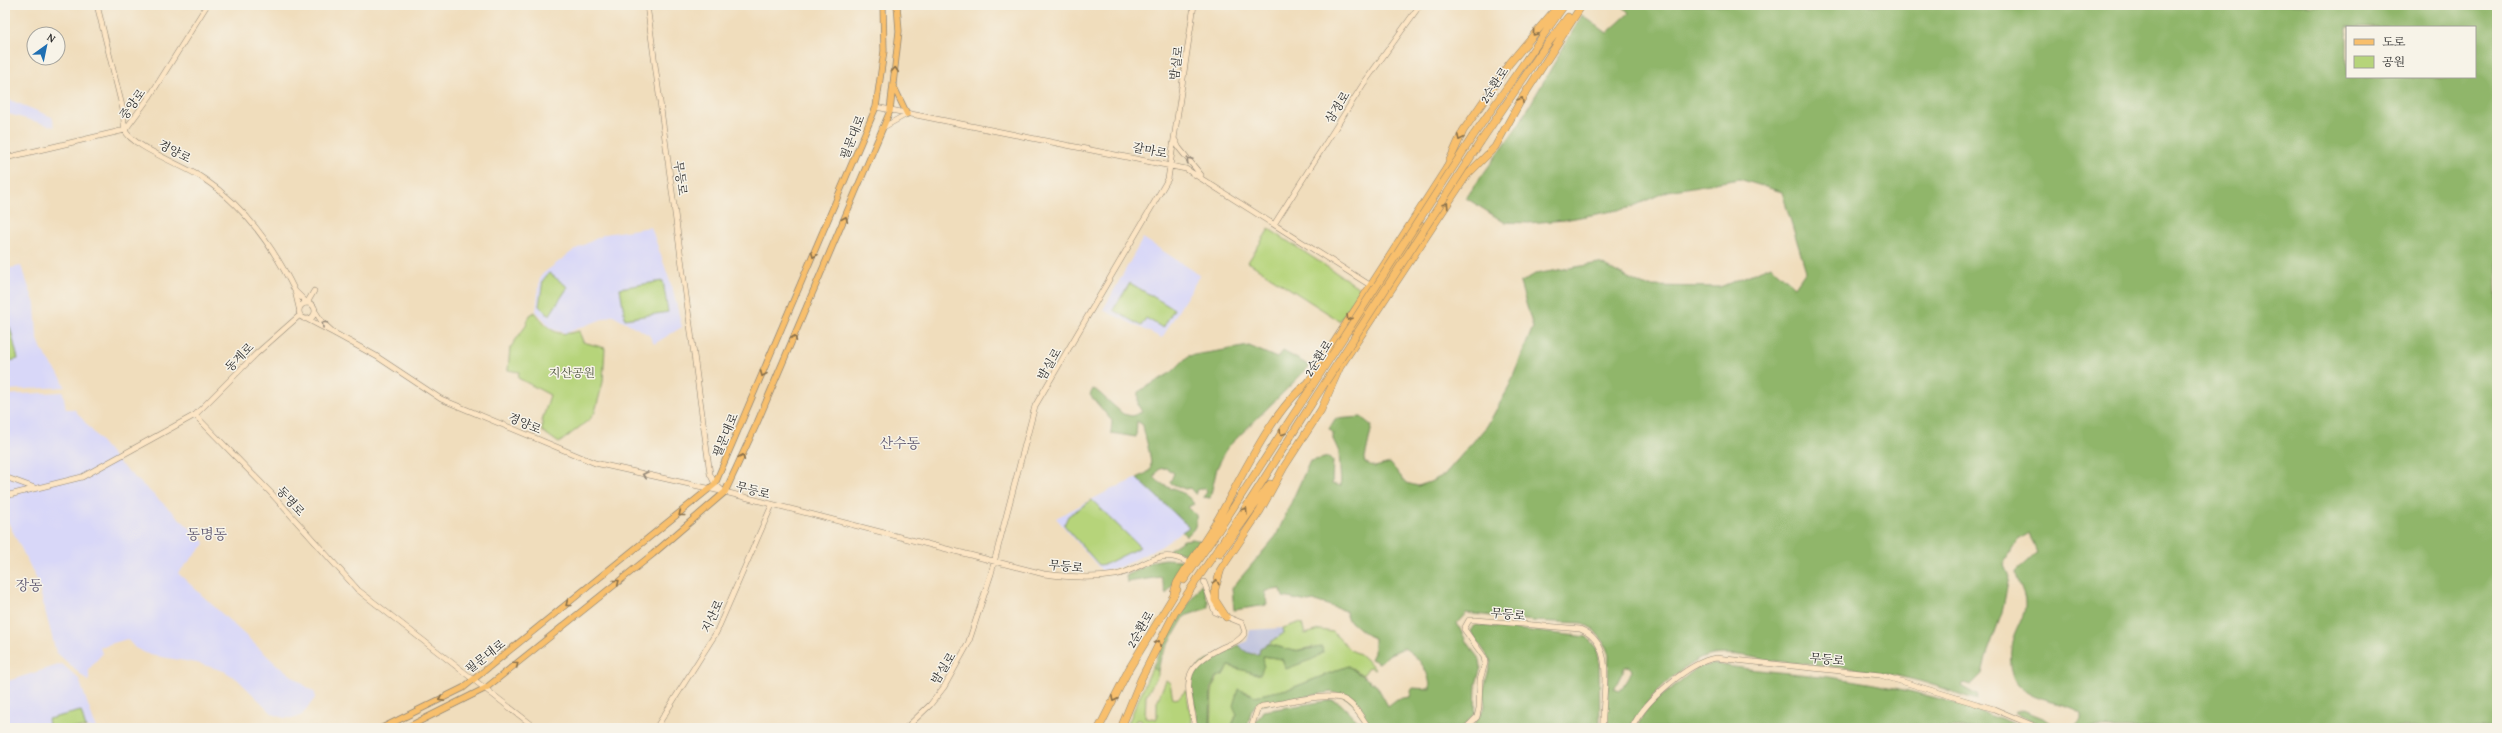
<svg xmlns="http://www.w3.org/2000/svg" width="2502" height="733" font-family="'Gentium Book Plus','Noto Serif KR',serif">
	<rect width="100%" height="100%" fill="#f7f3e8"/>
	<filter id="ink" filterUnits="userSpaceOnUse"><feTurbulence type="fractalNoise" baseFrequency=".025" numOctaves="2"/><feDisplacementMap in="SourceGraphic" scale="8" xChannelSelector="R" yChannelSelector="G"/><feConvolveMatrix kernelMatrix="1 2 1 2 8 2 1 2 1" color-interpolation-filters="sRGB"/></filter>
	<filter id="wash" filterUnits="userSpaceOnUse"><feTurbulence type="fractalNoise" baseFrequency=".012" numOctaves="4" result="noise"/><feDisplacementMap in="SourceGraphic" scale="16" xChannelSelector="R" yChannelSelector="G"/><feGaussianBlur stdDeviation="0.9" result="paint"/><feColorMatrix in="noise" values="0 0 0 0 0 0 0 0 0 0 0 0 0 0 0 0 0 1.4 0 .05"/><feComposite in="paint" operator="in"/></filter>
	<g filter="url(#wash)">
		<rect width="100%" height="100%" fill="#f0ddbc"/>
		<path fill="#d8d7f8" d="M5 98 52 117 55 127 5 113Z
			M651 227 673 290 682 327 654 344 649 335 613 315 566 333 552 329 536 311 540 276 574 250 605 234Z
			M1143 238 1200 275 1162 338 1103 310Z
			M21 266 35 304 37 337 43 352 62 379 65 387 5 390V269Z
			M63 392 66 409H74L119 463 204 541 205 544 178 573 275 663 315 693V698L302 715 296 718H284L273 714 237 679 224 671 197 663 150 655 135 648 127 639 100 647 102 654 89 669V682L56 652 37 580 5 516V395Z
			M1137 478 1189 527 1162 546 1120 567 1102 571 1056 518 1110 490Z
			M62 664 79 679 96 728H5V682Z"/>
		<path fill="#bfc2dd" d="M1283 628 1284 633 1281 637 1260 648 1259 654 1246 653 1239 645 1247 641 1250 630Z"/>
		<path fill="#b6d47a" stroke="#708052" d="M1269 229 1361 289 1340 321 1248 262Z
			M549 273 568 287 549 316 539 306 543 280Z
			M663 281 668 312 625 319 620 288Z
			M1130 283 1174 309 1163 328 1146 318 1141 326 1113 310Z
			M535 312C550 330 555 338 579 331L583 342 605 348 603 382 595 412 590 419 559 443 542 431V421L550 395 518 378 519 372 508 370 510 348 525 327 530 315Z
			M10 327 18 359 5 362V328Z
			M1092 500 1140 547 1106 564 1099 565 1064 525 1068 516Z
			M1298 623 1302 624 1305 634 1320 630 1333 632 1350 650 1360 654 1376 669 1369 667 1363 675 1348 666 1292 688 1255 696 1246 691 1231 728H1210C1216 699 1203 689 1228 666L1247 671 1263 656 1282 659 1313 647 1294 651 1268 644 1284 633 1283 628Z
			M1152 668 1158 671V675L1146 696 1145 717 1157 719V702L1166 680 1170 683 1173 699 1179 698 1186 690 1193 728H1145L1141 720H1136L1133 728H1126Z
			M81 711 86 728H34L49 724 48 719Z"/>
		<path fill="#90b66a" stroke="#5e704a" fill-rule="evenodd" d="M1622 5H2497V728H2074L2081 720V713C2061 700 2036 703 2020 687 2009 677 2009 651 2013 638 2016 628 2024 616 2025 606 2026 591 2017 584 2016 572L2037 553 2029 533 2018 539 2004 564 2009 577 2002 613 1986 657 1982 674 1971 685 1963 683 1961 686 1978 696 1977 700C1955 693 1933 684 1911 679 1866 668 1821 666 1775 661 1755 658 1733 652 1712 655 1684 660 1642 703 1630 728H1606L1609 655 1604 642 1593 629 1582 623 1533 621 1466 613 1457 623 1467 643 1480 660 1481 667 1476 684 1475 713 1462 728H1372C1358 709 1356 698 1331 692L1255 705 1251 712 1247 728H1231L1237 714 1233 706 1238 689 1255 696 1292 688 1348 666 1377 686 1388 706 1397 699 1410 697 1412 688 1430 689C1430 672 1419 657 1404 648L1390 654 1379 663 1371 659 1374 653V638C1364 635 1356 625 1347 619L1346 611 1315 601 1308 602 1283 597 1281 589 1265 591 1267 605 1234 610 1232 588 1276 536 1310 461 1329 457 1333 461 1332 484 1341 486 1339 452 1333 439V433L1329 429 1335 419 1361 417 1372 426 1364 462 1375 467 1390 463 1406 483 1418 486 1430 482 1444 475 1487 426 1508 389 1533 327 1520 283 1535 274 1599 263 1644 286 1720 287 1771 266 1795 287 1806 271 1782 192 1739 179 1668 191 1629 208 1564 220 1529 223 1504 222 1466 198 1519 124 1582 15 1607 33 1629 13ZM2347 27H2475V77H2347ZM1630 666 1632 671 1620 691 1614 689 1625 667Z
			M1249 346 1277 358 1283 351 1310 366 1227 448 1217 468 1210 498 1203 497 1207 492 1204 488 1196 490V495L1190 488 1185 489 1170 483 1174 473 1166 468 1159 469 1154 477C1165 491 1185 488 1194 504L1188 507 1196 515C1197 525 1195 530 1186 536L1182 532 1189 527 1137 478C1141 476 1146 474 1149 471 1155 465 1144 435 1143 425L1137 421 1136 437 1111 433 1112 421 1090 395 1093 389 1096 390 1123 414 1132 416 1142 412 1138 405V392L1172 372 1188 356Z
			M1193 539 1201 541 1190 558 1182 553 1170 551V549L1184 540Z
			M1165 559 1180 560 1186 565 1166 594 1161 577 1127 582 1126 576 1154 561Z
			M1201 584 1208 601V608L1185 616 1161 657 1158 671 1152 668 1163 644Z
			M1476 625 1587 637 1597 649 1599 657 1600 728H1472L1485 706 1483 692 1491 661 1471 632 1473 626Z
			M1268 644 1294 651 1322 647 1323 652 1313 659 1286 669 1282 659 1263 656 1264 665 1260 675 1229 666 1224 675 1216 677 1211 689 1210 728H1199L1190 681 1201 664 1239 645C1245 652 1249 655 1259 654L1260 648Z
			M1715 664C1759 672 1805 673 1850 680 1910 689 1970 705 2025 728H1636L1648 707 1698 667Z
			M1333 700 1340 703 1365 728H1254L1255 723 1263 711Z
			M2023 710 2043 718 2057 728H2046L2015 713Z"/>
	</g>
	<g filter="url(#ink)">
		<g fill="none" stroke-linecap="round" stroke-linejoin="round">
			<defs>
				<path id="secondary" d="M97 5 124 114C124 119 123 125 125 130 130 146 188 167 204 179 244 206 274 248 295 291
					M647 5 710 474 715 484 724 492
					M876 107 1186 169 1373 287
					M882 128 907 114
					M1175 140 1179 148 1201 175
					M5 158 125 130 150 96 207 5
					M1275 223 1364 83 1420 5
					M299 311a8 8 0 1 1 16 0a8 8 0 1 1-16 0Z
					M299 308 295 291 307 303 314 291
					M307 319 334 333 322 322 315 311
					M334 333 376 356 441 399 595 463 725 492 1044 574C1068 577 1091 579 1115 575 1143 570 1156 546 1187 562
					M195 415 271 493 358 590 536 728
					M5 477 35 488
					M5 496 82 477 195 415 256 354 300 315
					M656 728 716 633 772 505
					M906 728 930 705 944 687 968 644 991 574 1035 406 1168 179 1194 5
					M1195 728C1188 684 1177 669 1223 647 1232 643 1241 641 1245 632L1242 623 1215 612 1204 582
					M1251 728 1257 710 1262 706C1282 704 1328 691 1345 700 1355 705 1363 719 1369 728
					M1466 728 1477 717 1479 708 1480 680 1485 663 1484 657 1464 629 1469 620H1476L1580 629C1618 644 1601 695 1603 728
					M1632 728C1643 703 1688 662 1716 658L1880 675 1994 709 2039 728"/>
				<path id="primary" d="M893 85 907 114
					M382 728 463 688 715 484 876 107 884 51 883 5
					M406 728 486 688 653 554 725 492 757 423 890 111 899 31 897 5"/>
				<path id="highway" d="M1473 136 1563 7
					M1481 141 1542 51 1568 17
					M1354 331 1420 224
					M1220 554 1270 484
					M1184 580 1218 531 1303 400
					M1174 593 1177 583C1190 561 1206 541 1218 519 1241 479 1272 410 1308 383L1446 169 1463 131 1509 64 1553 12 1562 5
					M1226 617 1215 600V589L1221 569 1260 511 1284 467 1321 410 1340 367 1466 176 1495 147 1521 100 1582 5
					M1099 728 1129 669 1177 590
					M1121 728 1141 679 1175 612 1243 512 1310 406"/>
			</defs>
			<use href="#secondary" stroke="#8e8474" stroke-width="6"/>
			<use href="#primary" stroke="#8e8474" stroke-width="7"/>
			<use href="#highway" stroke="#8e8474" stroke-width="8"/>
			<use href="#secondary" stroke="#fce5c4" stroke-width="5"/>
			<use href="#primary" stroke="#f8bf6c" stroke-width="5.5"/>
			<use href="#highway" stroke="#f8bf6c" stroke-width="7"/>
			<defs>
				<path id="highway-bridge" d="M1303 400 1473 136
					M1310 406 1481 141"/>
			</defs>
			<use href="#highway-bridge" stroke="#8e8474" stroke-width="8" stroke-linecap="butt"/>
			<use href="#highway-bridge" stroke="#f8bf6c" stroke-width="7"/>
		</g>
		<defs><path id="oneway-chevron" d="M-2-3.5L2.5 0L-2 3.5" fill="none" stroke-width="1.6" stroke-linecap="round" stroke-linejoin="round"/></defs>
		<g stroke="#876e48">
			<use href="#oneway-chevron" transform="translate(1535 33) rotate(130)"/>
			<use href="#oneway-chevron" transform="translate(895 70) rotate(-85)"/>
			<use href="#oneway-chevron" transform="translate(1521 100) rotate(-60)"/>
			<use href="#oneway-chevron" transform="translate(1460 138) rotate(114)"/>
			<use href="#oneway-chevron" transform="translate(1446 205) rotate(-57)"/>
			<use href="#oneway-chevron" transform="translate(845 219) rotate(-67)"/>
			<use href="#oneway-chevron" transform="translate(814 255) rotate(113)"/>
			<use href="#oneway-chevron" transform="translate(1349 318) rotate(122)"/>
			<use href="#oneway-chevron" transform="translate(794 338) rotate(-67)"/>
			<use href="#oneway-chevron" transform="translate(763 374) rotate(113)"/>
			<use href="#oneway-chevron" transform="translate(1282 433) rotate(122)"/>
			<use href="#oneway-chevron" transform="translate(742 457) rotate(-66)"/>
			<use href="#oneway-chevron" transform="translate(1245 510) rotate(-57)"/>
			<use href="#oneway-chevron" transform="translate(681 514) rotate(141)"/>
			<use href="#oneway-chevron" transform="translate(617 582) rotate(-39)"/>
			<use href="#oneway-chevron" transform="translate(1216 582) rotate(-77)"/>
			<use href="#oneway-chevron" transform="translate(568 604) rotate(141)"/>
			<use href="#oneway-chevron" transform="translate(1158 643) rotate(-64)"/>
			<use href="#oneway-chevron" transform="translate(516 664) rotate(-39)"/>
			<use href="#oneway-chevron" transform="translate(441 699) rotate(153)"/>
			<use href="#oneway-chevron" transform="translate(1114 699) rotate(116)"/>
		</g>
		<g stroke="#948878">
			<use href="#oneway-chevron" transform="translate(1189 160) rotate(-131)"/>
			<use href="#oneway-chevron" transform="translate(324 324) rotate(-137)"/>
			<use href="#oneway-chevron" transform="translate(645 475) rotate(-168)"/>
		</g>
	</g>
	<g text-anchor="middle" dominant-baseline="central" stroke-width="3" stroke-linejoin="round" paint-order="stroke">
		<g font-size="12" fill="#2b2b2b" stroke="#f7f3e8">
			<text transform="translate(1176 63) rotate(-82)">밤실로</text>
			<text transform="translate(1494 85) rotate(-56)">2순환로</text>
			<text transform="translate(132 104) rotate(-54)">중앙로</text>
			<text transform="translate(1337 107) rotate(-58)">삼정로</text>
			<text transform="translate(852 137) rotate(-68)">필문대로</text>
			<text transform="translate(1150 150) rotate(11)">갈마로</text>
			<text transform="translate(175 151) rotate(27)">경양로</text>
			<text transform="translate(681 178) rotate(82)">무등로</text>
			<text transform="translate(239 357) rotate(-45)">동계로</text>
			<text transform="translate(1318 358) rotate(-57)">2순환로</text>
			<text transform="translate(1049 364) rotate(-60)">밤실로</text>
			<text transform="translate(525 423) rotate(23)">경양로</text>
			<text transform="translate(725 435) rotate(-67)">필문대로</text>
			<text transform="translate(753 490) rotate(15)">무등로</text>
			<text transform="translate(291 501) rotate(48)">동명로</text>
			<text transform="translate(1066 566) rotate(6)">무등로</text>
			<text transform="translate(1508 614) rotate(6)">무등로</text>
			<text transform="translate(712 616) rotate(-65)">지산로</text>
			<text transform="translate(1140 629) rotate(-59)">2순환로</text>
			<text transform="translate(485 656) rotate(-38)">필문대로</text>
			<text transform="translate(1827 659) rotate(6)">무등로</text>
			<text transform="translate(943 668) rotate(-58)">밤실로</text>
		</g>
		<g font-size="12" fill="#4e553f" stroke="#f7f3e8">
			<text x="572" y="372">지산공원</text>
		</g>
		<g font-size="14" fill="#5c556d" stroke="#f7f3e8">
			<text x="900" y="443">산수동</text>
			<text x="207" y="534">동명동</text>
			<text x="29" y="585">장동</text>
		</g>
	</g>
	<rect width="2502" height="733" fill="none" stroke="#f7f3e8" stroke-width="20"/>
	<rect x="2346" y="26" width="130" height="52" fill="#f7f3e8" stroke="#a5a39c"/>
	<rect x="2354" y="39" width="20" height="6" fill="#f8bf6c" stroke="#a5a39c"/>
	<text x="2382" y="46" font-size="12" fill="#2b2b2b">도로</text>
	<rect x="2354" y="56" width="20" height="12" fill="#b6d47a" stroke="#a5a39c"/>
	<text x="2382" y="66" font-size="12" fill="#2b2b2b">공원</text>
	<g transform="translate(46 46) rotate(33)"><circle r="19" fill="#f7f3e8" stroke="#a5a39c"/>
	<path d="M0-3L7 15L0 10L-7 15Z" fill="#1f6fb2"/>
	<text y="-6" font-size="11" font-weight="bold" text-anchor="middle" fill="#2b2b2b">N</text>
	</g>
</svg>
